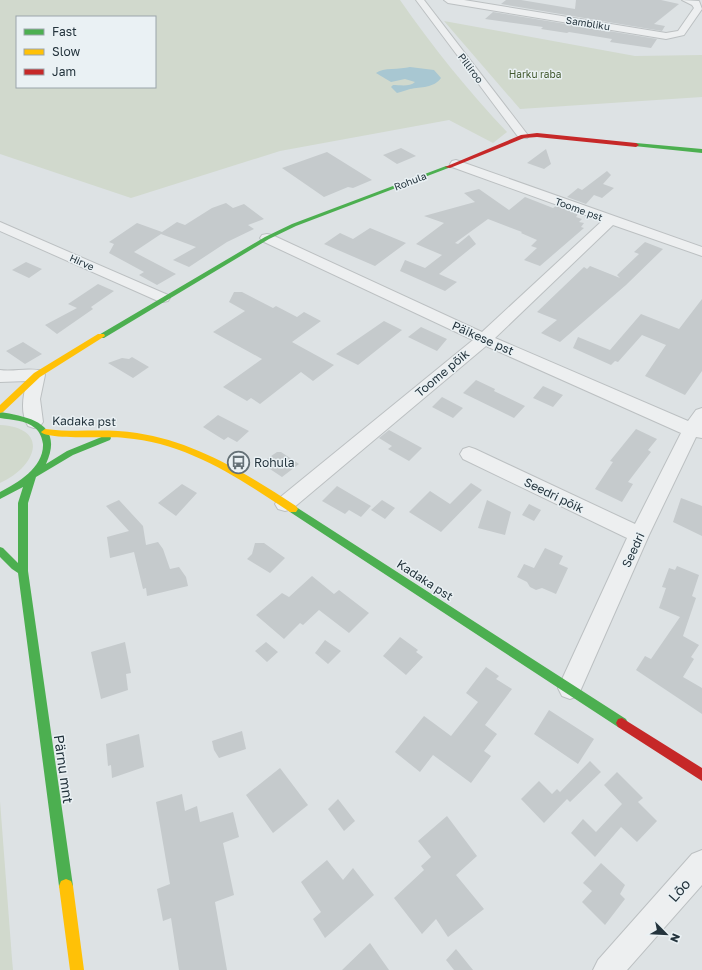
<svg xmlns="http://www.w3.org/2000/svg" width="702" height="970" font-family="'Golos Text',sans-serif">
	<rect width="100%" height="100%" fill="#dde2e4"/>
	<path fill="#d1d9cd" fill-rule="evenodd" d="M0 0H400C432 46 468 91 507 132L493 143 449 120 280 151 131 198 0 154ZM17 17H155V87H17Z
		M444 21 635 56 702 55V97L520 109Z
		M0 425C52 428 35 468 0 483Z
		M0 801 12 959 13 970H0Z"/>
	<path fill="#a8c7d2" d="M410 67 434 70 441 78C434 88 421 87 410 89 406 90 402 92 397 93L391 87 393 85C400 85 410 87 415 82L405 79 391 82 376 73C383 67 400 70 410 67Z"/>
	<path fill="#c5cacc" d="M506 0H521L575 9 576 0H661L679 4 654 24 665 26 662 31 501 4Z
		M493 12 657 39 651 48 610 42 612 39 569 32 567 33 541 29 543 27 485 19Z
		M401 148 416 156 397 164 383 155Z
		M546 149 551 164 544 169 527 163Z
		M327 152 372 180 353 188 348 187 324 197 282 168Z
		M607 171 611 175 603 184 614 188 602 198 594 195 586 204 567 197 578 188 582 190Z
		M479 189 509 210 525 197 553 208 556 206 578 214 576 217 582 219 579 222 584 223 581 227 584 228 540 266 524 260 537 248 531 246 537 240 521 233 522 232 488 219 455 243 458 244 469 235 476 244 439 274 457 282 445 291 400 271 405 260 425 268 442 255 416 244 444 223 424 216 475 202 464 193Z
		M226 203 233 208 244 204 264 219 248 225 254 229 227 242 189 267 173 260 196 247 161 234 134 252 176 274 157 285 139 275 144 272 109 253 114 244 109 242 137 223 162 232 177 222 185 225 212 208Z
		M370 228 406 243 375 266 324 244 340 233 353 239Z
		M645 242 663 249 626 285 560 342 541 333 557 320 537 312 584 267 587 269 590 266 620 278 617 275 639 254 634 252Z
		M26 262 42 269 29 278 12 270Z
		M98 284 114 291 91 307 93 309 57 334 45 325 77 308 68 304Z
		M234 292H242L273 308 276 306 297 317 304 312 321 321 292 342 334 365 313 381 301 372 260 404 251 398 247 401 223 387 262 359 213 332 245 311 229 302Z
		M702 299V371L685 395 645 376 666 345 642 335 618 362 615 361 611 365 573 348 578 337 610 350 641 314 679 329Z
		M384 321 402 330 358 365 336 354Z
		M421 327 447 339 437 351 408 337Z
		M23 342 42 354 25 364 6 351Z
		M132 357 149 367 133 378 108 363 122 358 129 359Z
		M476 380 495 389 494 391 525 406 514 418 463 393Z
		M543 386 563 395 553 407 533 398Z
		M442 397 463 408 453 418 432 407Z
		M218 415 249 431 237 442 228 437 224 440 203 427Z
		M636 429 657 439 648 450 651 452 628 482 633 484 622 502 595 489 613 462 610 461Z
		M389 430 422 448 409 461 388 449 392 446 379 438Z
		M277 452H281L299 464 282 477 261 463Z
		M471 483 482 490 441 532 409 512 430 491 450 504Z
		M182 484 197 493 176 516 158 503Z
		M337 486 371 506 361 517 349 510 345 514 322 501Z
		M681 498 702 506V536L673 522Z
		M119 500 143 526 146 545 158 542 163 549 170 569 179 567 186 577 188 586 147 596 146 588 143 589 142 585 134 552 110 558 107 537 129 531 106 506Z
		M382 500 395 508 385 519 371 510Z
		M487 500 511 512 505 535 478 528Z
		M529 504 541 510 534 521 522 515Z
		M255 543H264L285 558 270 573 247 559 252 554Z
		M545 548 563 556 559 564 568 568 556 594 542 588 536 590 530 587 527 582 517 577 524 564 534 568Z
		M677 566 699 575 692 596 696 598 683 636 699 645 691 657 694 659 683 677 702 688V714L636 670 645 656 651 659 680 617 659 608 666 588 662 587 669 568 675 570Z
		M312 576 334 594 339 590 369 613 349 633 319 610 303 625 300 623 284 639 256 615 282 593 289 597Z
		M400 637 418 650 416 652 423 657 406 675 383 656Z
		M325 640 341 651 328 664 315 653Z
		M125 642 131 673 126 674 128 690 101 699 91 652Z
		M266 642 278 652 267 662 255 651Z
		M486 667 499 676 496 679 512 689 485 725 497 734 484 751 491 756 471 783 433 755 420 772 395 752 424 716 451 736 478 702 466 693Z
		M549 710 594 739 578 764 534 734Z
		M242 731 246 749 219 758 214 750 212 741Z
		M139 734 144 767 112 778 111 765 108 766 106 744Z
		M590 761 601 772 570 802 567 799 544 823 521 799 539 781 552 794 557 789 563 795 560 792Z
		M280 768 308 805 273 833 246 795Z
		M617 772 643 798 638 802 657 821 637 842 621 827 595 857 571 833 583 819 596 832 622 804 604 785Z
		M182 794 185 811 197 806 200 822 233 812 239 837 223 843 234 895 215 902 227 970H179L171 918 163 921 157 889 170 884 156 802Z
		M338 799 355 821 344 831 328 809Z
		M447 816 477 856 456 875 484 909 448 937 436 919 422 934 394 898 424 870 421 866 431 857 418 841Z
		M327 860 343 880 353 868 374 895 325 938 313 919 321 912 301 882Z
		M601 863 625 885 620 894 625 899 605 925 582 902 592 891 583 883Z
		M370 943 389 970H342Z
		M456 949 473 970H454L446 960Z"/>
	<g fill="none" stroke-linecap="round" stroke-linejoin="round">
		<defs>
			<path id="street" d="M416 0H424L527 134 529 136 527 138H519Z
				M444 0H464L666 33 678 31 694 8 692 5 682 0 699 1 702 9 684 35 666 39 448 3Z
				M456 160 702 247V256L613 225 495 338 688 421 696 410 702 408V438L696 437 649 535 578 696 570 699 562 696 558 688 627 538 463 459 460 454 463 449 469 447 475 449 635 524 681 433 486 346 292 509 285 511 278 509 275 504 278 499 473 340 262 241 260 238 262 235 267 234 272 235 482 332 602 221 452 167 450 164 452 161Z
				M0 222 168 295 170 298 168 301 163 302 158 301 0 231Z
				M0 370C14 372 29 367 43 371L45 375 40 399 43 422 40 426 34 428 28 426C20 413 23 396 27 381L0 382Z
				M702 850V885L627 970H593L598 960 692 854Z"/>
		</defs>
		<use href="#street" stroke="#bcc0c2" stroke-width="2"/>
		<use href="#street" fill="#edeff0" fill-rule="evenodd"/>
		<path fill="#4caf50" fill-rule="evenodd" d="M636 143 702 149V153L634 146V144Z
			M446 166 451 167 296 226 269 239 104 338H98L97 336 265 237 292 224Z
			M0 412C31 417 64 424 46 464L67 451 104 436H110L111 438 110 440 73 455 36 477 28 503V571L73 886 71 891 66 893 61 891 59 886 18 573 12 569 0 557V547L3 548 18 563V503L23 487 0 499V492C18 483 44 467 43 444 42 438 40 432 35 428 25 420 12 420 0 418Z
			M293 505 626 719 628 723 626 727 622 728 618 727 290 512 288 509 290 506Z"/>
		<path fill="#ffc107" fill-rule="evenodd" d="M98 334H104L105 336 40 377 3 412 0 413V405L34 373Z
			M45 429C75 433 106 428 137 433 196 442 247 474 296 506L298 509 296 512H290C239 478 187 443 125 438 111 436 47 440 41 432Z
			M66 879 71 881 73 886 84 970H70L59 886 61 881Z"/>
		<path fill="#c62828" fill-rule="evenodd" d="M537 133 636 143 639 145 636 147 537 137 524 138 450 168 445 167 521 135Z
			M622 718 702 768V781L618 727 616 723 618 719Z"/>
	</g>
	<defs>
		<symbol id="bus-ring" viewBox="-11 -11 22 22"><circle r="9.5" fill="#eaf1f4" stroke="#657177" stroke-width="1.5"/><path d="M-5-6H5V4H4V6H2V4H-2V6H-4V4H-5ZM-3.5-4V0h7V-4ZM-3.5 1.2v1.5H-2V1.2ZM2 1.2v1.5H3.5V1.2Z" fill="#657177"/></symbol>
	</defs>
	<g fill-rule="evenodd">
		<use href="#bus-ring" x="226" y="450" width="25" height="25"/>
	</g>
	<g text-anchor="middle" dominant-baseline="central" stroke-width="3" stroke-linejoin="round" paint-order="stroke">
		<g font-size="10" fill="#24343d" stroke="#eaf1f4">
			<text transform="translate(588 23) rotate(9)">Sambliku</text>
			<text transform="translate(471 68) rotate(53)">Pilliroo</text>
			<text transform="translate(410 181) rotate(-21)">Rohula</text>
			<text transform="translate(579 209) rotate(20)">Toome pst</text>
			<text transform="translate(82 262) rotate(24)">Hirve</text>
		</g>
		<g font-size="10" fill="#435a30" stroke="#eaf1f4">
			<text x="535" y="74">Harku raba</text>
		</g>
		<g font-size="12" fill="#24343d" stroke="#eaf1f4">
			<text transform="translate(483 338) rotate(24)">Päikese pst</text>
			<text transform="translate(442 373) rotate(-40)">Toome põik</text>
			<text transform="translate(84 421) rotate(1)">Kadaka pst</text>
			<text transform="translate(554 495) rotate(26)">Seedri põik</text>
			<text transform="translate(633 550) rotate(-65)">Seedri</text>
			<text transform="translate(425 580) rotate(33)">Kadaka pst</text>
		</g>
		<g font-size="12" fill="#24343d" stroke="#eaf1f4" text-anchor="start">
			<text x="254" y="462">Rohula</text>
		</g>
		<g font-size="14" fill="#24343d" stroke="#eaf1f4">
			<text transform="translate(64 769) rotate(82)">Pärnu mnt</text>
			<text transform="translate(679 890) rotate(-49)">Lõo</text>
		</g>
	</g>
	<rect x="16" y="16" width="140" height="72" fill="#eaf1f4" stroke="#9ba5ab"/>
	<rect x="24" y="29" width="20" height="6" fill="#4caf50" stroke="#9ba5ab"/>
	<text x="52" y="36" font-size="12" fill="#24343d">Fast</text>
	<rect x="24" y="49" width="20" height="6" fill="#ffc107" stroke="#9ba5ab"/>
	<text x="52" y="56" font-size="12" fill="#24343d">Slow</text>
	<rect x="24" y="69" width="20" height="6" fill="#c62828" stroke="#9ba5ab"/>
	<text x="52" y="76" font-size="12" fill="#24343d">Jam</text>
	<g transform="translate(666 934) rotate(114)" stroke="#eaf1f4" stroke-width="3" paint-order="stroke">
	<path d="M0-3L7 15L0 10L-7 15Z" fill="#24343d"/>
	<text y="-6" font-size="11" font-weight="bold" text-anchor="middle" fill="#24343d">N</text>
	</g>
</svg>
